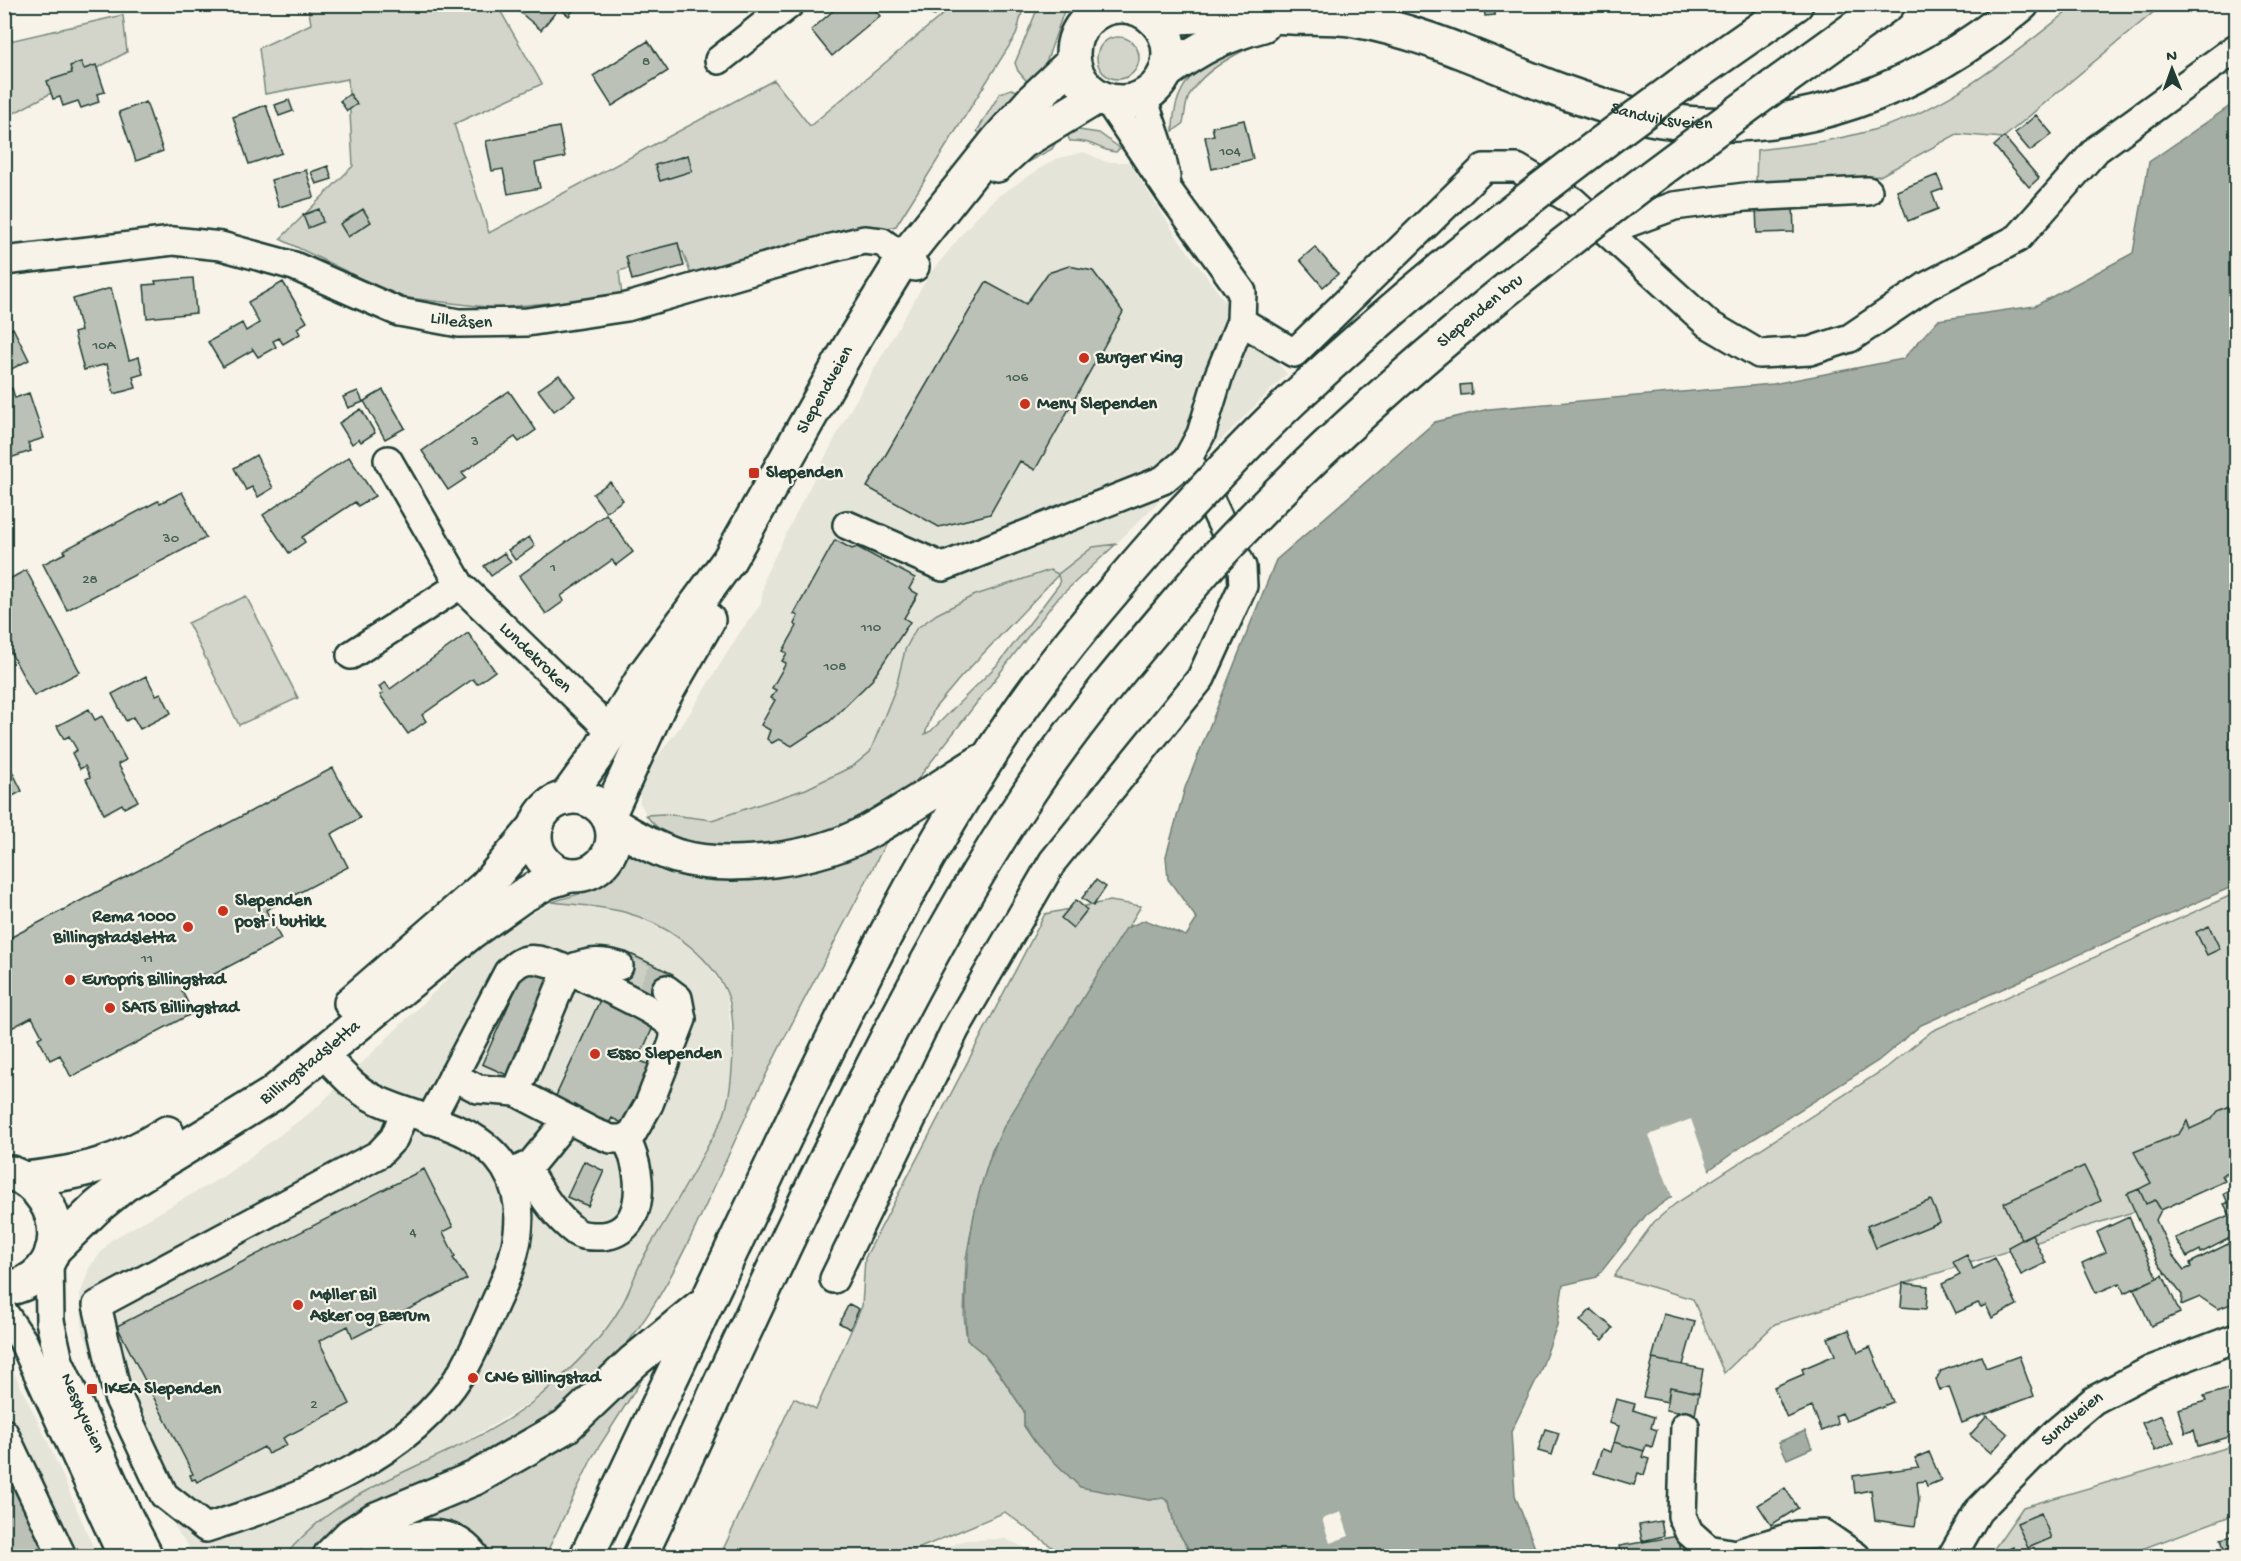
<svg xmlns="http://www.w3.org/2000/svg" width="2241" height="1561" font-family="'Gochi Hand',sans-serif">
	<rect width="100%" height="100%" fill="#f7f3e8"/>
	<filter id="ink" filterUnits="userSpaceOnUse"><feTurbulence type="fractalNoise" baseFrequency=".0167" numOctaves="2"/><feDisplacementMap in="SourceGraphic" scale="12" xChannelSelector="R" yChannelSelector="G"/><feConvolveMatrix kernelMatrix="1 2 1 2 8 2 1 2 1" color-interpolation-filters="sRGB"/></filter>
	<g filter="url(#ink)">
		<path fill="#e5e4d9" d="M1084 152 1106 162H1129L1178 238 1224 300 1287 374 1116 544 1093 547 1058 575 905 650 896 687 870 752 853 766 806 789 712 820 664 814 646 815 640 803V791L648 769 688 716 740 632 761 604 765 576 805 496 845 419 929 275 976 217 998 196 1055 159Z
			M552 902 625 912 656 924 682 941 706 962 727 994 734 1057 725 1114 676 1204 644 1256 620 1309 580 1358 538 1398 451 1450 377 1484 336 1508 298 1539 285 1556H196L180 1535 133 1451 83 1332 80 1295 89 1268 111 1240 224 1176 315 1109 487 940Z
			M4 1352 48 1442 97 1556H5Z
			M1006 1539 1043 1556H924L965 1540Z"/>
		<path fill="#d3d5ca" stroke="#79897f" stroke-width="1.5" fill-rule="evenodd" d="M5 4 14 5 5 36 4 5Z
			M308 5H497L542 84 454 124 489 233 774 80 810 126 954 5H1024L1016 35 896 226 691 275 683 252 619 271 622 296 495 308 399 297 280 239 353 166 348 79 265 94 259 48 311 24Z
			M1039 5H1066L1047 60 1031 86 1018 71 1015 63Z
			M2076 5H2162L2003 138 1957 134 1880 176 1756 185 1757 150C1800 145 1842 140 1883 127 1956 104 2017 51 2076 5Z
			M123 15 127 52 5 118V42Z
			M1271 36 1272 39C1245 48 1202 69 1189 96 1185 105 1185 114 1183 124L1173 131C1173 65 1219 57 1271 36Z
			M1097 58a21 21 0 1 1 42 0a21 21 0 1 1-42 0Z
			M1011 89 1021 92 986 139 977 131 1000 93Z
			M1079 130 1099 133 1120 148 1116 152C1099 151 1094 140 1070 141L1066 132Z
			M1053 137 1055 144 1052 149 992 181 1013 160Z
			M1116 544 1056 600 914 784C899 797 884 811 866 819 811 844 687 873 646 815L664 814 712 820 806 789 853 766 870 752 896 687 905 650 916 629 937 614 973 596 1050 570 1058 574 1093 547ZM1058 575 1060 583 1000 662 931 731 925 734 934 709 960 678Z
			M246 596 298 698 239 725 188 623Z
			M881 837 886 842C845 925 799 1006 759 1089 703 1203 666 1327 564 1409 485 1471 374 1480 309 1556H285C350 1474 462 1462 540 1396 568 1372 600 1342 619 1310 631 1291 636 1268 648 1249 668 1217 687 1184 705 1151 711 1139 721 1125 725 1112 733 1085 738 1016 726 991 708 953 665 923 624 912 601 906 576 905 552 902 594 889 601 891 629 855L668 872 690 874Z
			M2236 893V1171L2152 1206 1775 1324 1724 1373 1693 1299 1614 1276 1654 1222 1675 1204 1886 1068 1932 1031Z
			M1110 901 1141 906 992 1150 977 1201 966 1258 964 1316 967 1340 984 1354 999 1373 1024 1411V1426L1037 1445 1063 1469 1121 1494 1149 1500 1163 1498 1169 1502 1175 1527 1193 1556H1064L1005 1512 901 1556H720L794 1398 816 1409 862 1306 865 1258 1045 914Z
			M644 1370 641 1381 593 1456 545 1556H488C464 1516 436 1521 395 1528Z
			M2236 1445V1514L2123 1556H1989L2023 1507Z"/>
		<path fill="#a4ada3" stroke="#6f8077" stroke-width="1.5" d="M2236 102V885L1921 1025 1878 1061 1744 1145 1646 1215 1597 1277 1563 1285 1557 1325 1540 1372 1511 1432 1515 1495 1538 1556H1193L1175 1527 1169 1502 1163 1498 1149 1500 1080 1487 1037 1445 1024 1426V1411L999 1373 984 1354 967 1340C962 1267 971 1193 1004 1126L1126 928 1145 920 1186 936 1197 919 1168 879 1166 856 1185 788 1276 560 1435 422 1489 409 1773 384 1903 359 1938 320 2035 306 2133 253 2149 162Z
			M1805 1431 1812 1448 1787 1459 1779 1442Z"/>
		<path fill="#f7f3e8" d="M1691 1119 1710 1173 1673 1199 1649 1135Z
			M1341 1512 1349 1536 1330 1543 1322 1519Z"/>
		<path fill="#bbc1b6" stroke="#1f3d34" stroke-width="1.5" d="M510 4H578L569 16 559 8 541 30Z
			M841 4H870L880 16 832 56 811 30Z
			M922 4H943L934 16 920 6Z
			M1484 4H1494L1495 15 1485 16Z
			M648 41 668 71 612 106 593 76Z
			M81 62 84 69 96 65 105 92 97 94 99 102 81 108 78 101 63 106 60 97 53 99 47 81 72 73 70 66Z
			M350 94 357 104 347 111 340 101Z
			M289 100 293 111 279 116 275 105Z
			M146 102 163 151 136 161 119 112Z
			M266 105 282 153 249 164 233 117Z
			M2036 115 2052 134 2030 151 2015 133Z
			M1244 120 1253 159 1212 169 1205 137 1214 135 1212 127Z
			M559 127 565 157 535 163 540 188 508 194 503 169 492 171 486 141Z
			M2004 137 2039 178 2029 187 1994 146Z
			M688 155 692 171 660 181 655 165Z
			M328 166 332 179 316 184 311 172Z
			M306 170 314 197 279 207 271 180Z
			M1937 175 1943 189 1932 193 1938 209 1908 221 1897 191Z
			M1793 204 1794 232 1757 233 1756 206Z
			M319 209 323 222 308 228 303 215Z
			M363 209 371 222 348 237 340 224Z
			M678 243 684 266 632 280 626 256Z
			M1315 247 1338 274 1323 287 1300 260Z
			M1069 266 1093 271 1123 312 1035 470 1020 461 990 514 939 527 867 487 986 282 1026 304 1048 273Z
			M193 278 196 313 147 318 144 285 156 284 155 281Z
			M283 282 307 322 297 328 300 334 283 344 279 338 273 341 276 347 258 357 252 348 253 350 223 367 208 342 242 323 246 331 259 323 248 302Z
			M111 288 129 360 139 357 143 374 133 377 136 388 114 394 107 364 84 370 74 333 81 331 73 299Z
			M13 328 29 360 4 373V332Z
			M559 375 575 396 554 411 538 390Z
			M1471 384 1472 394 1461 395 1460 385Z
			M12 388 15 398 29 393 44 438 28 443 31 451 4 460V391Z
			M383 390 405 428 385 439 364 401Z
			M358 391 363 402 348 408 343 397Z
			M509 391 536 430 519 442 515 437 462 473 466 478 448 490 422 451Z
			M361 409 375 433 361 442 359 439 352 444 339 423Z
			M256 455 273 488 258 497 252 487 246 490 234 468Z
			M349 457 375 496 358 506 355 502 302 537 305 542 289 553 263 515Z
			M610 482 623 500 606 512 593 494Z
			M182 492 206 538 67 610 43 564 65 553 64 550 158 501 160 503Z
			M606 514 633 552 616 565 612 560 561 596 564 601 546 614 519 576Z
			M529 537 535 546 515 560 508 550Z
			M835 540 852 549 857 547 915 578 909 589 918 594 904 618 910 622 872 680 830 721 792 746 779 739 772 743 767 739 770 730 761 725 775 700 771 698 776 690 772 688 786 663 782 661 787 653 783 651 797 626 794 624 798 616 794 614Z
			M504 553 511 562 491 576 484 566Z
			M26 570 80 672 34 696 4 640V582Z
			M468 633 495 671 477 684 473 679 422 715 426 721 408 734 380 695 383 693 379 687 385 682 390 689Z
			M146 676 156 695 161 693 171 713 140 729 133 717 126 721 112 694Z
			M89 709 95 720 102 716 126 760 118 764 138 801 124 808 122 804 104 814 86 779 90 777 85 766 80 769 72 753 77 750 69 736 64 739 57 726Z
			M4 768 7 774 12 771 22 791 4 801Z
			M333 768 360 818 331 834 348 867 266 910 281 939 182 991 193 1013 71 1077 60 1055 50 1060 38 1038 42 1036 32 1017 4 1032V941Z
			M1096 880 1106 887 1093 906 1082 898Z
			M1076 900 1087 910 1073 928 1061 918Z
			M2209 926 2220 949 2207 955 2196 932Z
			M626 952 673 974 659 1003 612 981Z
			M527 964 552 976 507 1075 482 1064Z
			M600 1000 654 1025 638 1060 653 1066 626 1125 612 1118 609 1123 555 1098Z
			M2230 1106 2236 1119V1168L2222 1175 2225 1181 2161 1210 2155 1200 2146 1204 2139 1189 2151 1183 2134 1152 2179 1134 2187 1121 2190 1129 2212 1119 2218 1111Z
			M584 1161 604 1171 588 1206 567 1197Z
			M2084 1166 2101 1201 2021 1239 2004 1203Z
			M424 1169 453 1227 443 1232 455 1256 453 1258 467 1279 353 1338 348 1326 319 1341 350 1404 283 1438 287 1445 268 1454 264 1447 197 1482 195 1479 192 1480 190 1475 193 1474 117 1326Z
			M2236 1188V1235L2201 1253 2200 1250 2187 1257 2175 1238 2230 1215 2224 1204 2228 1203 2224 1194Z
			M2139 1189 2146 1204 2155 1200 2161 1210 2156 1220 2173 1256 2184 1270 2191 1267 2190 1263 2236 1240V1302L2218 1309 2200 1297 2181 1305 2182 1295 2158 1263 2127 1194Z
			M1931 1200 1940 1222 1876 1248 1867 1226Z
			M2129 1217 2157 1278 2124 1293 2120 1283 2096 1293 2082 1263 2106 1252 2097 1232Z
			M2032 1234 2046 1263 2021 1275 2008 1247Z
			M1967 1255 1973 1269 1995 1258 2017 1305 1992 1318 1986 1305 1981 1307 1978 1303 1956 1313 1942 1284 1960 1275 1953 1262Z
			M2163 1275 2180 1313 2151 1326 2134 1289Z
			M1903 1283 1928 1286 1926 1309 1901 1307Z
			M849 1304 859 1309 850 1329 839 1323Z
			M1591 1309 1613 1328 1603 1340 1580 1321Z
			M1664 1314 1695 1322 1683 1365 1652 1359Z
			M1849 1330 1858 1352 1870 1347 1893 1402 1846 1421 1842 1413 1835 1416 1838 1424 1822 1431 1812 1407 1787 1418 1774 1387 1804 1374 1802 1369 1835 1355 1828 1338Z
			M1981 1356 1986 1368 2019 1356 2034 1396 1962 1423 1949 1387 1940 1390 1936 1380 1941 1371Z
			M1653 1359 1703 1369 1699 1393 1670 1387 1668 1402 1643 1397Z
			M1670 1387 1699 1393 1695 1415 1666 1410Z
			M2236 1387V1435L2198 1446 2194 1430 2185 1433 2178 1409 2206 1401 2204 1396Z
			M1616 1399 1635 1404 1633 1410 1654 1417 1651 1428 1657 1430 1652 1447 1646 1445 1644 1451 1614 1442 1619 1426 1609 1423Z
			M2161 1415 2174 1442 2155 1451 2142 1423Z
			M1987 1416 2008 1434 1991 1453 1970 1435Z
			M1545 1429 1559 1433 1552 1455 1538 1451Z
			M1614 1442 1644 1451 1642 1457 1649 1459 1644 1475 1638 1473 1634 1485 1594 1473 1602 1449 1611 1452Z
			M1929 1452 1941 1480 1927 1486 1925 1481 1917 1482 1919 1500 1915 1526 1875 1520 1871 1490 1855 1493 1853 1476 1919 1467 1915 1458Z
			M4 1465 46 1556H4Z
			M1785 1488 1798 1508 1771 1525 1758 1505Z
			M2041 1513 2051 1538 2028 1548 2017 1523Z
			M1661 1521 1664 1536 1642 1541 1639 1525Z
			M2236 1535V1556H2226L2221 1539Z
			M1678 1536 1682 1556H1621L1619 1546Z
			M2013 1547 2017 1556H1996V1555Z
			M957 1550 960 1556H943Z
			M2178 1551 2180 1556H2166Z"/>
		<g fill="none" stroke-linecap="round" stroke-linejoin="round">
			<path stroke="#cccfc4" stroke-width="27" stroke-dasharray="27 14" stroke-linecap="butt" d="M619 966 666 989"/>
			<defs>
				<g id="minor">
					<path d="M719 60 790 4"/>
					<path d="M1143 98 1158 142 1166 177"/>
					<path d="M1606 231 1674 206 1745 197 1868 191"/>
					<path id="s1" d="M4 261 173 241 221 246 294 266 399 312 459 323 527 322 627 307 831 248 864 240 882 242 915 267"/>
					<path d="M1241 321 1294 353 1484 168H1517L1573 201 1708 324 1759 354 1810 351 1850 338 1927 286 2018 238 2097 149 2236 48"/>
					<path id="s2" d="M388 460 460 585 612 732"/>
					<path d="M847 525 943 567 1163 480 1187 460 1201 434 1219 375 1241 321 1242 292 1170 193 1109 102"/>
					<path d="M351 655 460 585"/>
					<path d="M324 1055C339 1070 352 1087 371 1097 416 1121 475 1121 505 1168 530 1208 517 1255 499 1294 487 1320 476 1348 462 1372 408 1459 299 1499 206 1528L164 1495 118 1397 97 1305 379 1154 394 1138 405 1111"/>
					<path d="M453 1076 478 1089 516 1092 593 1132 611 1139H622L632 1134 649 1104 682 1019 678 998 666 989"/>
					<path d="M516 1092 567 970C587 962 598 960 619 966"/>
					<path d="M430 1120 508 972C517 963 524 958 537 960 558 962 651 1008 668 1022 674 1026 674 1032 674 1038"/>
					<path d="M525 1167C540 1191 553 1215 576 1232 584 1237 594 1236 603 1236 649 1231 643 1167 625 1138"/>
					<path d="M510 1174 531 1164 568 1119"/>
					<path id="s3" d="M49 1260 50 1321 59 1361 129 1517 149 1556"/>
					<path d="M834 1279 955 1030 1053 861 1201 678 1243 586 1242 567 1198 474 1187 460"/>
					<path d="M4 1313 23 1341 122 1556"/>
					<path d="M1685 1426 1682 1516 1689 1532 1708 1549 1735 1554 1797 1535 1824 1534 1856 1556"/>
					<path d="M4 1433 62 1556"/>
					<path id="s4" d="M1952 1556 1978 1511 2055 1433 2094 1400 2151 1370 2236 1338"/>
				</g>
				<g id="major">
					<circle cx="1121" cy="54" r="48"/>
					<path id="s5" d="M1153 18C1186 17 1220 14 1254 14 1266 15 1278 17 1291 17 1312 18 1334 16 1355 20 1431 33 1500 70 1572 95 1601 105 1630 115 1661 120 1794 140 1921 90 2022 4"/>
					<path d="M1166 72C1201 47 1222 36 1263 25"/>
					<path d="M997 165 1022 142 1097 97"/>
					<circle cx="574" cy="836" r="39"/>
					<path id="s6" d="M566 798 600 751 646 673 729 560 851 344 903 259 997 141 1034 99 1073 62"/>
					<path d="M608 816 659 705 708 620"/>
					<path d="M351 1003 486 886 537 825"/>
					<path d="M25 1179C82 1173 119 1163 167 1133"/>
					<path id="s7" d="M52 1251 97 1207 124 1185 271 1095 471 932 522 896 547 882 570 875"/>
					<path d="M4 1289C71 1280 70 1196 11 1173"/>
				</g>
				<path id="highway" d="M1680 85 1796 4
					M1773 87 1888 4
					M611 823C632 836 653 848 676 856 732 872 819 859 869 831 907 810 944 784 982 761
					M330 1556 351 1535 374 1520 475 1478 566 1426 633 1362 700 1307
					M376 1556C403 1537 446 1526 471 1556
					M587 1556C651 1422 714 1287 778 1152 850 1001 923 851 1018 713 1063 648 1116 587 1168 528
					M640 1556C720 1387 795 1216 881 1050 926 962 973 876 1028 794 1082 712 1147 638 1211 563"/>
			</defs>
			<use href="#minor" stroke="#1f3d34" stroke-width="32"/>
			<use href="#major" stroke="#1f3d34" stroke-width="38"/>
			<use href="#highway" stroke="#1f3d34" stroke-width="38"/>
			<use href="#minor" stroke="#f7f3e8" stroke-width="27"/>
			<use href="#major" stroke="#f7f3e8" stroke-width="33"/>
			<use href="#highway" stroke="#f7f3e8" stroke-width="33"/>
			<defs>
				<g id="highway-bridge">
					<path d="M1168 528C1213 480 1257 432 1305 388 1423 278 1550 180 1680 85"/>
					<path id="s8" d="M1211 563C1381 378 1571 235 1773 87"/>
				</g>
			</defs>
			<use href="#highway-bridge" stroke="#1f3d34" stroke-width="38" stroke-linecap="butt"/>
			<use href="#highway-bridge" stroke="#f7f3e8" stroke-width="33"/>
		</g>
	</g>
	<g fill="#c8321e" stroke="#f7f3e8" stroke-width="2">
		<circle cx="1084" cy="358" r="6"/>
		<circle cx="1025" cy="404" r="6"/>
		<rect x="748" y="467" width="12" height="12" rx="3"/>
		<circle cx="223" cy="911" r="6"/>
		<circle cx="188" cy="927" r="6"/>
		<circle cx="70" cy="980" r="6"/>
		<circle cx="110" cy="1008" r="6"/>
		<circle cx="595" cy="1054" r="6"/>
		<circle cx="298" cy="1305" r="6"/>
		<circle cx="473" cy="1378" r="6"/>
		<rect x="86" y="1383" width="12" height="12" rx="3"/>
	</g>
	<g text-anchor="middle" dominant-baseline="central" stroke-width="4.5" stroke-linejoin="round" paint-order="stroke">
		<g font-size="15" fill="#465e54">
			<text x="646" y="62">8</text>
			<text x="1230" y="152">104</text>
			<text x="104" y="346">10A</text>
			<text x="1017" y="378">106</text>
			<text x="475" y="442">3</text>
			<text x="171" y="539">30</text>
			<text x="553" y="568">1</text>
			<text x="90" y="580">28</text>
			<text x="871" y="628">110</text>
			<text x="835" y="667">108</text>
			<text x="147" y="959">11</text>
			<text x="413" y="1233">4</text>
			<text x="314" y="1405">2</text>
		</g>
		<g font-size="18" fill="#1f3d34" stroke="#f7f3e8">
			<text stroke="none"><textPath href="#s5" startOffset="525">Sandviksveien</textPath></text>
			<text stroke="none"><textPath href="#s8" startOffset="369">Slependen bru</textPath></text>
			<text stroke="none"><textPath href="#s1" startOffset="472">Lilleåsen</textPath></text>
			<text stroke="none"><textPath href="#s6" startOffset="484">Slependveien</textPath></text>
			<text stroke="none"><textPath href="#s2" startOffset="249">Lundekroken</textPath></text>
			<text stroke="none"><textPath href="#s7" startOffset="321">Billingstadsletta</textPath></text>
			<text stroke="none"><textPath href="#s3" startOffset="159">Nesøyveien</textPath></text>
			<text stroke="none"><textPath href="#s4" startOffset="184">Sundveien</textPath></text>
		</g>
		<g font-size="18" font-weight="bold" fill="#1f3d34" stroke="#f7f3e8" text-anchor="start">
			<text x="1096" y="358">Burger King</text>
			<text x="1037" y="404">Meny Slependen</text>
			<text x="766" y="473">Slependen</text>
			<text x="235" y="901">Slependen<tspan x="235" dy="21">post i butikk</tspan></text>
			<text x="176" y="917" text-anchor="end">Rema 1000<tspan x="176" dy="21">Billingstadsletta</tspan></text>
			<text x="82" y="980">Europris Billingstad</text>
			<text x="122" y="1008">SATS Billingstad</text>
			<text x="607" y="1054">Esso Slependen</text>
			<text x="310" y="1295">Møller Bil<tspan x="310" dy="21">Asker og Bærum</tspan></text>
			<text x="485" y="1378">CNG Billingstad</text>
			<text x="104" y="1389">IKEA Slependen</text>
		</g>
	</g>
	<rect width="2241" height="1561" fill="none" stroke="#f7f3e8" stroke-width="24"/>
	<rect x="12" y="12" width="2217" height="1537" fill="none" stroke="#1f3d34" stroke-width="2" filter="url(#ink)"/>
	<g transform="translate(2172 69) rotate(359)" stroke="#f7f3e8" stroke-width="4.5" paint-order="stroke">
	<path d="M0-4.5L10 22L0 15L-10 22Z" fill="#1f3d34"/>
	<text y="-9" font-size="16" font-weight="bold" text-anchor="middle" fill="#1f3d34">N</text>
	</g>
</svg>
